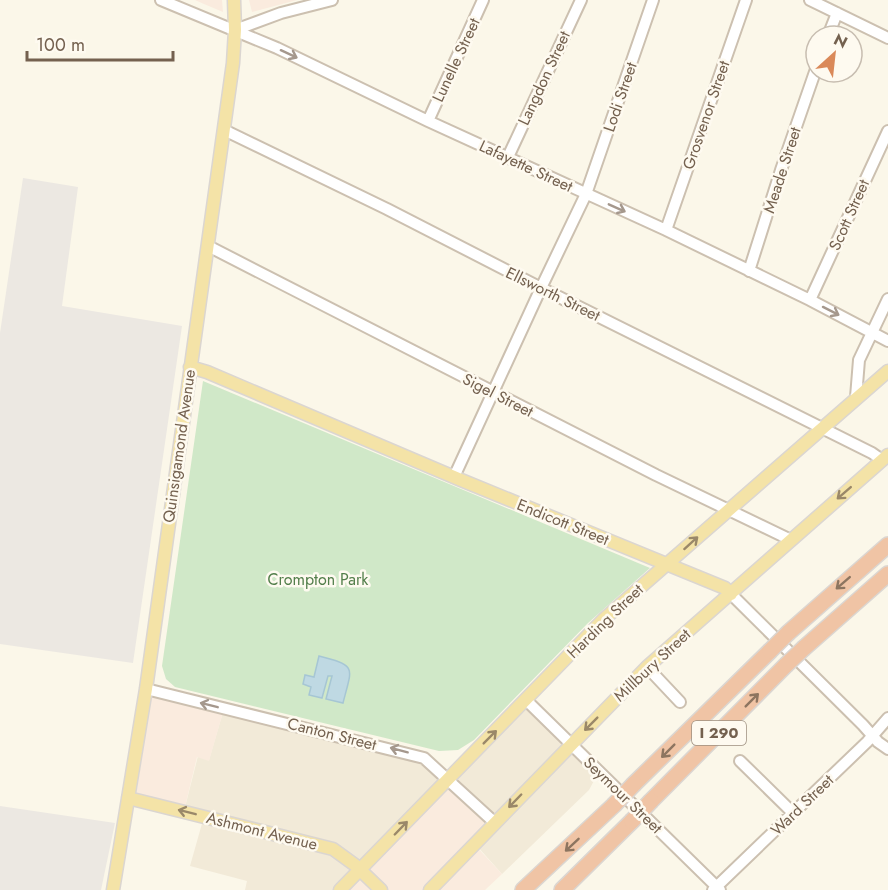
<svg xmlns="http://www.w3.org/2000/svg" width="888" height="890" font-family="Jost,sans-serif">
	<rect width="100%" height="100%" fill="#fbf7e9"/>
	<path fill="#f2ead8" d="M526 706 597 775 589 790 502 874 477 846 500 820 455 778Z
		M223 712 422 759 444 777 336 890H245L247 881 190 866 203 820 183 815 198 756 209 760Z"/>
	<path fill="#faebde" d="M195 0H222L223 12 204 4Z
		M249 0H297L252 12Z
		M151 695 223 712 209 761 197 757 183 815 135 803Z
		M444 777 491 824 473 843 502 874 485 890H336Z"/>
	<path fill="#ece8e2" d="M23 178 78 187 62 306 182 326 133 663 0 644V333Z
		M0 806 115 823 101 890H0Z"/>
	<path fill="#d0e8c8" d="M203 381 650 568 588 623 474 740 458 750 439 751 175 687 166 679 162 666Z"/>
	<path fill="#bfd9e3" stroke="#a6c6d4" stroke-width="1.5" d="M319 656C358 666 352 667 343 703L326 699 332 676H328L322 698 309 695 311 687 303 684 305 675 314 677Z"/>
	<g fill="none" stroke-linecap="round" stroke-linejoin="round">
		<defs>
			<path id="minor" d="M161 0 277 48 428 121 666 230 810 300 888 341
				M810 0 888 38
				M235 30 281 13 332 0
				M828 36 837 13
				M428 121 483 0
				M224 130 387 209 541 288 872 453 882 460
				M508 157 581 0
				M666 230 746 0
				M208 246 656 475 791 540
				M749 271 781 170 816 69
				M810 300 888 131
				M856 397 859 360 888 299
				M454 477 541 288 586 194 653 0
				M731 594 863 725 878 742 888 749
				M647 667 680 702
				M146 689 424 758 494 822
				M526 700 720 890
				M740 761 793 813
				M713 890 867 742 888 718"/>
			<path id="major" d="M190 367 207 372 461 480 725 588 731 594
				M128 798 333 849 355 865 381 890
				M113 890 146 689 233 63 235 30 234 0
				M340 890 604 619 888 371
				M430 890 647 667 888 455"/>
			<path id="highway" d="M788 633 888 545
				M804 648 888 574
				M634 784 770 651
				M651 801 786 665
				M523 890 614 805
				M562 890 632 821"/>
		</defs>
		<use href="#minor" stroke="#ccc0b0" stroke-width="14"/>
		<use href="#major" stroke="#dbd6d1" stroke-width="15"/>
		<use href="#highway" stroke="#dbd6d1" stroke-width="18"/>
		<use href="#minor" stroke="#fff" stroke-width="10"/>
		<use href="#major" stroke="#f4e3a7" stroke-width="12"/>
		<use href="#highway" stroke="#f0c4a5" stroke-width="15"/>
		<defs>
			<path id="highway-bridge" d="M770 651 788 633
				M786 665 804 648
				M614 805 634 784
				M632 821 651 801"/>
		</defs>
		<use href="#highway-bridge" stroke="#dbd6d1" stroke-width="18" stroke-linecap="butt"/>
		<use href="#highway-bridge" stroke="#f0c4a5" stroke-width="15"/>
	</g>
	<defs><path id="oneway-shaft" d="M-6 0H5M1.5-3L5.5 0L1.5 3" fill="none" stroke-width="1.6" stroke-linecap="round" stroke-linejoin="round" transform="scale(1.5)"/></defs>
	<g stroke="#a5988d">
		<use href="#oneway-shaft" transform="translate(289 54) rotate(25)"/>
		<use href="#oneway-shaft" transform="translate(617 208) rotate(24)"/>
		<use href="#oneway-shaft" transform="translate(831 311) rotate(27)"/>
		<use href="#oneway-shaft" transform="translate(209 705) rotate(-166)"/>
		<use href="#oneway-shaft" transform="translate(399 750) rotate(-165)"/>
	</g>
	<g stroke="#9a8869">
		<use href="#oneway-shaft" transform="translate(844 493) rotate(139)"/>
		<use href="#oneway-shaft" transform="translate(691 543) rotate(-42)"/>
		<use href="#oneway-shaft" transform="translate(591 724) rotate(135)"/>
		<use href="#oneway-shaft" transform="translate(490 737) rotate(-45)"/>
		<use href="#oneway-shaft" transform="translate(515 801) rotate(134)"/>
		<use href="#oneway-shaft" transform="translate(187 812) rotate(-166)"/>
		<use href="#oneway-shaft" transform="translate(401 828) rotate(-46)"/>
	</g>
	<g stroke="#8d7560">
		<use href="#oneway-shaft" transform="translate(843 583) rotate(139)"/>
		<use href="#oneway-shaft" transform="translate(752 700) rotate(-45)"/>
		<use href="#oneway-shaft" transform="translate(668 751) rotate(135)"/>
		<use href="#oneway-shaft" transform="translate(572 845) rotate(137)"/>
	</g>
	<g text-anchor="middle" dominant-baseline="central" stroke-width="5" stroke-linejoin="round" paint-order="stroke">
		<rect fill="#fefaf0" stroke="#9d8f7f" stroke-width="1.5" x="692" y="721" width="54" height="24" rx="4.5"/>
		<g font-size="15" font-weight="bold" fill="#74614f">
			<text x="719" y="733">I 290</text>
		</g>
		<g font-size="16" fill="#74614f" stroke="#fefaf0">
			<text transform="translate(456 60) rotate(-65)">Lunelle Street</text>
			<text transform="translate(544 78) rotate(-65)">Langdon Street</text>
			<text transform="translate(620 97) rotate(-71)">Lodi Street</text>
			<text transform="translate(706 115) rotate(-71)">Grosvenor Street</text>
			<text transform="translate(526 166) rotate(25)">Lafayette Street</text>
			<text transform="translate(782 170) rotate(-72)">Meade Street</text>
			<text transform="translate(849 215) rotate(-66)">Scott Street</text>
			<text transform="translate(553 294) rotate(26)">Ellsworth Street</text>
			<text transform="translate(498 395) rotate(27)">Sigel Street</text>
			<text transform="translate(179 446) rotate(-82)">Quinsigamond Avenue</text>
			<text transform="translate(563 522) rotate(22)">Endicott Street</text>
			<text transform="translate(605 621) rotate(-44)">Harding Street</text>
			<text transform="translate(652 665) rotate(-43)">Millbury Street</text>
			<text transform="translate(332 734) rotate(14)">Canton Street</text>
			<text transform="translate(623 795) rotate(44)">Seymour Street</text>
			<text transform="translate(802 805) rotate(-44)">Ward Street</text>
			<text transform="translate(262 831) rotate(14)">Ashmont Avenue</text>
		</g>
		<g font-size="16" fill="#527e4a" stroke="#fefaf0">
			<text x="318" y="579">Crompton Park</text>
		</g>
	</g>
	<g transform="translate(834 54) rotate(27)"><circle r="28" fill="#fefaf0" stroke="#c7bdb0" stroke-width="1.5"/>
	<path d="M0-4.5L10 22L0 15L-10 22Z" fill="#da8959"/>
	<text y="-9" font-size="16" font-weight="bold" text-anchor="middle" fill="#74614f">N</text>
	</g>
	<path d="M27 51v9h146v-9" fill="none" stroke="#74614f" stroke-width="3"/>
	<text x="36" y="51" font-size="18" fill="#74614f" stroke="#fefaf0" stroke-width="4.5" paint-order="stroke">100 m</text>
</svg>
